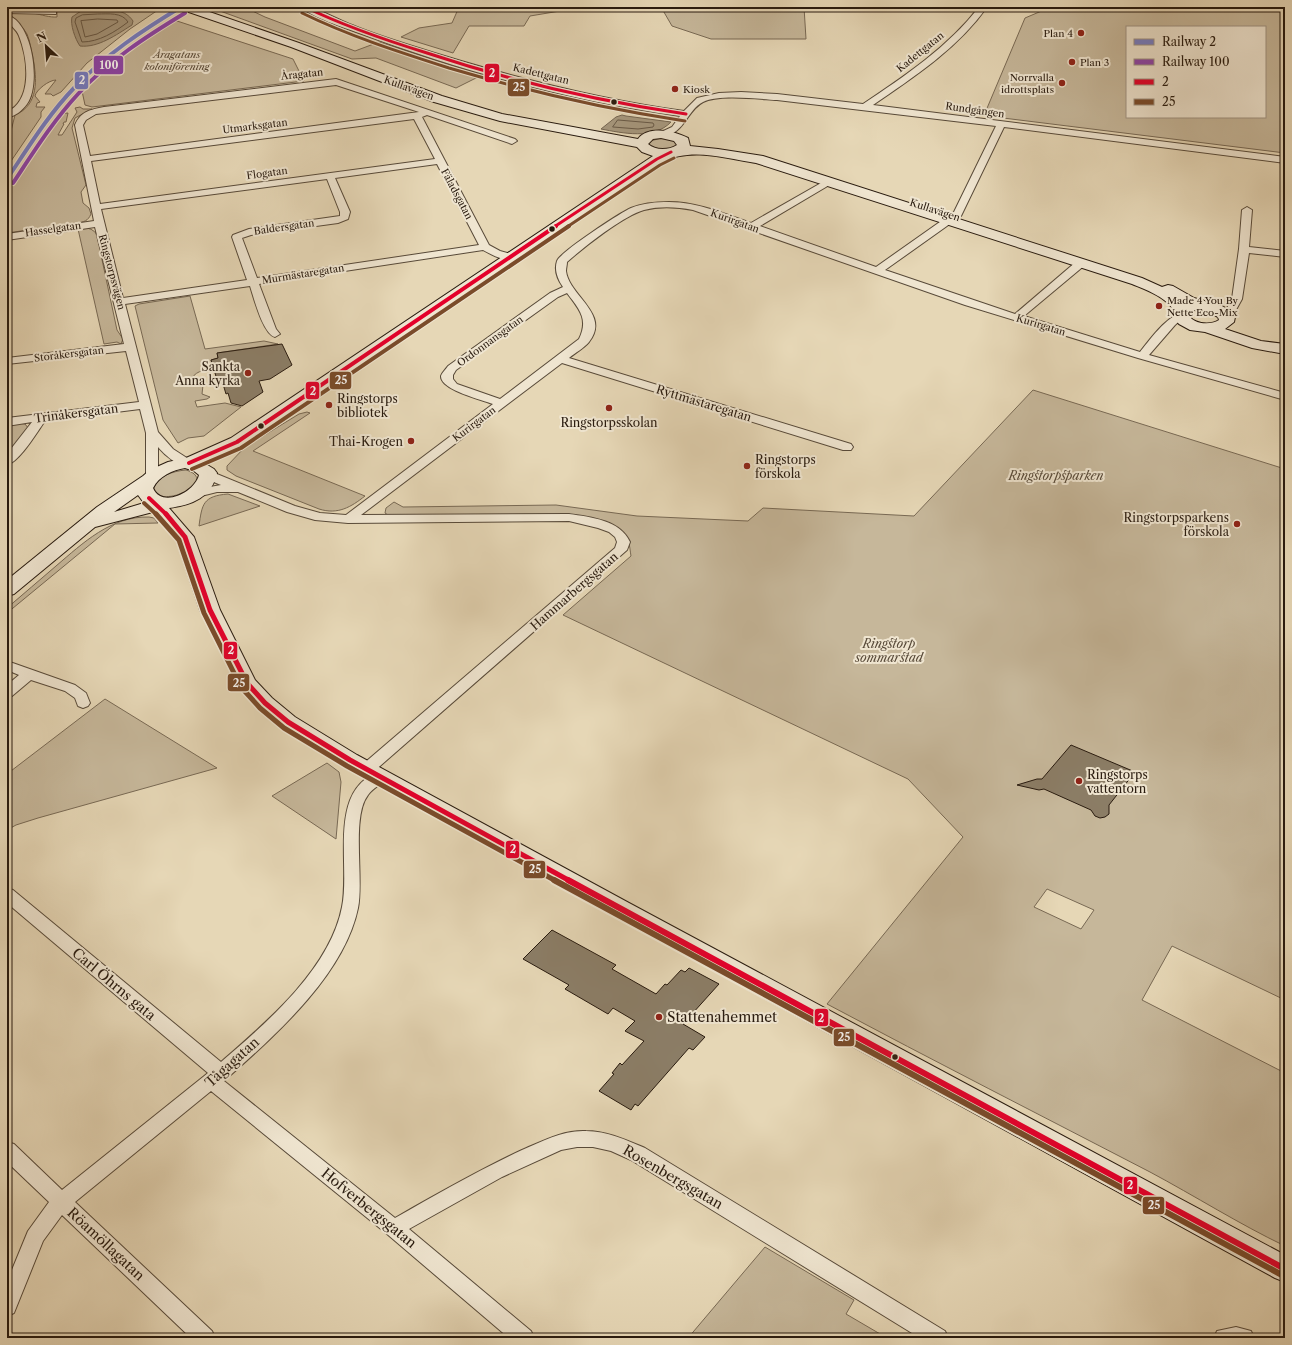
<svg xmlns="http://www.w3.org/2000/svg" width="1292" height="1345" font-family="'Libre Caslon Text',serif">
	<rect width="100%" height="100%" fill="#e6d7b6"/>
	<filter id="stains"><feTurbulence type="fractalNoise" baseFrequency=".005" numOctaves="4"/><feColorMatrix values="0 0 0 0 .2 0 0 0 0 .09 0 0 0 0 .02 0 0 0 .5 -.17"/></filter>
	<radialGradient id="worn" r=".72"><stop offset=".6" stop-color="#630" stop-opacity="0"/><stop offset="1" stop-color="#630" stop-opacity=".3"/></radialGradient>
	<path fill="#c6b79a" stroke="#786954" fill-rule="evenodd" d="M57 7H150L158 10 130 29 87 63 61 92 53 96 51 94H45L56 80C49 80 36 90 35 96L40 102 37 103 36 107H45L41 112V117L7 167V132L11 131 15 115C39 105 37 79 33 58 31 50 30 41 27 34 23 26 15 22 10 15 24 6 42 18 57 17Z
		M209 7H244L265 17 355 51 379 42 482 75 456 88 376 58 352 59Z
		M459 7H584L530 16 524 26H469L453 53 401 37 419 28 452 23Z
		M661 7H804L806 39H711L672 26Z
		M1051 7H1272L1285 11V153L995 117 996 114 985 113 1025 18ZM1127 27H1265V117H1127Z
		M174 20 293 59 304 81 92 107 85 105 82 91 160 26Z
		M80 107 83 109H92L75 118 72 128 86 185 81 192 83 203 89 208 91 214C88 221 84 222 77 223L7 233V189L37 147 58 114 68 113 66 122H64L63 124H64L58 135H62L77 112 75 108Z
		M662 138 674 140 677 144V146C667 151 658 150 649 145L650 141Z
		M87 228C99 230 102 244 101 255L117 330 123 339 121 344 117 342 104 344 78 229Z
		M190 296 205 349 264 341 278 344 217 353 218 358 211 360 215 372C207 369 197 370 192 378L194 382 203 385 202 394 210 397 207 399 195 401 197 407 225 403 241 407 204 436 188 438 178 443 163 420 135 306 139 304Z
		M1033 390 1285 469V1000L1172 946 1142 1000 1285 1073V1246C1239 1224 1195 1196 1150 1172 1042 1116 934 1061 827 1004L963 837 908 779 563 615 631 556C630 551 630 545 628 541 623 524 599 522 585 518L391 517 385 513 386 508 394 502 403 507 556 505 637 516 748 521 763 508 914 516ZM1047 889 1094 910 1081 929 1034 907Z
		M307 412 310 413 253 451 365 496C351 507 338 515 319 509L236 476 227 470V466L245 447 299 414Z
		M17 423 25 424 29 429 7 456V425Z
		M186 470C216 479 176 503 157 495L153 490C157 476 173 471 186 470Z
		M228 494 260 506 199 526C202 504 203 496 228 494Z
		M149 517 154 518 158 523 115 524 7 613V608C23 594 40 580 56 566 83 543 111 516 149 517Z
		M105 699 217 768 38 818 16 825 7 830V774Z
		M327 763 339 772 341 782 336 839 272 796Z
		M765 1247 854 1300 846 1314 887 1338H688Z"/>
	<path fill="#a6977d" stroke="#746551" d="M98 10C112 10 125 9 133 21L132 25C116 35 98 48 80 46 75 39 70 24 72 17L81 11Z
		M622 115 626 116 671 122C654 140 622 133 601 129L616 117Z"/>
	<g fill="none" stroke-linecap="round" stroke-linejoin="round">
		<path stroke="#685946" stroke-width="1" d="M98 14C108 14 122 12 128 22 115 32 99 42 82 42L75 22 76 18 82 15Z
			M98 19 117 20 118 22 97 34 85 37 81 21Z
			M618 120 653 123 654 125 653 127 638 129 613 127Z"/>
	</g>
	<path fill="#8b7d66" stroke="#291b0f" d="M282 344 292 365 270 379 259 381 263 392 242 406 231 403 228 393 226 394 223 384 218 383 211 360 218 358 217 353Z
		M1071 745 1135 772 1109 805V814L1105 817 1100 818 1095 816 1091 810 1044 789 1039 790 1017 785 1037 779H1042Z
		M552 930 616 965 612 969 656 994 665 984 667 985 681 970 685 972 689 968 719 984 683 1024 705 1037 693 1050 689 1048 638 1106 635 1104 631 1110 599 1091 614 1074 612 1073 620 1063 622 1065 644 1041 625 1031 635 1021 613 1008 608 1014 565 989 569 985 523 959Z"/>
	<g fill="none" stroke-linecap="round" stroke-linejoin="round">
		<defs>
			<path id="street" d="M48 7H56V14L7 13V9L49 10Z
				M301 7C318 7 336 19 352 25 371 33 390 39 409 45 500 74 590 98 684 111L697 98 719 93 741 92 777 94 863 104C905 76 948 47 979 7H987C958 48 914 77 873 105L1285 157V163L1004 127 961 216 885 270 1015 314 1077 261H1085L1086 263 1085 265 1024 316 1140 352C1148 342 1171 310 1184 314L1185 316 1175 325 1149 355 1285 393V400L1138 358 965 305 693 210C677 207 660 206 644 210 623 216 584 247 567 262 567 265 566 268 566 271 569 296 611 314 589 342 584 348 575 353 569 358L851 444 853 447 851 450H843L562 363 361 515 569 514C591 517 620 520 630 542L627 550 372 773 367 774 362 773 360 769 362 765 615 548 617 542 615 537 609 532 598 528 569 521 348 523 315 520 287 512 238 492H217L197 497 193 496 191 493 193 490 221 485 204 478 202 475 204 472H212L295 506 320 513 346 515 493 404C483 400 440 390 441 376 442 373 446 369 448 366L550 293 563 287C558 280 554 270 557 261 560 252 620 213 631 208 643 203 656 202 669 202 698 202 725 214 751 223L828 179 833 182 831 184 760 226 876 267 954 212 996 126 777 100C759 99 719 94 703 102 686 111 687 131 662 138L657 135 659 133 672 127 680 116C572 101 461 71 359 33 345 28 311 17 301 7ZM567 293C579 309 589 319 579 339L500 399 457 384 453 379V375L456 370 558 297Z
				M7 15C33 22 41 85 27 104 22 111 15 116 7 118V112C33 100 28 59 19 36 17 30 11 26 7 21Z
				M336 79 515 139 517 141 512 144 427 115 422 117 489 245 500 251 515 255 516 257 515 259C505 262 492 255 483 250L259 284 276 329 280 334 275 337C263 334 254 298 250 286L125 304 158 432 173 449 190 460 192 463 190 466C179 468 165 455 158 447V476L156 479H148L146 476V433L140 409 45 421C37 432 20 461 7 465V454L32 422 7 426V418L139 402 126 351 7 364V358L124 344 95 227 7 240V234L94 221 75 125C81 111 90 110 104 107ZM336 85 419 112 90 156 83 125 86 120 96 114ZM414 119 435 159 100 204 91 161ZM437 164 479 245 257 278 242 238 251 235 338 223 348 219 350 212 335 178ZM327 179 340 212V216L249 229 233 235 232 237 247 280 123 298 101 209Z
				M1247 207 1252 210 1249 247 1285 251V257L1249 253 1242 299 1231 319 1227 320 1222 317 1232 299 1239 249 1242 210Z
				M7 661 75 685 86 693 90 703 88 706 83 708 78 706 75 698 65 691 31 680 12 696 7 698V685L19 675 7 670Z
				M382 771 387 772 389 776 387 780C381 784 373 788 368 795 351 816 364 880 358 908 344 976 273 1037 224 1081L395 1218C437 1194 479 1170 522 1150 543 1141 563 1130 586 1131 607 1131 626 1140 645 1148L945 1331 948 1338H920L631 1160 611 1151 593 1147H577L561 1150 502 1177 409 1229 531 1331 534 1338H509L387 1234 211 1091 75 1202 212 1331 215 1338H191L62 1215 43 1241 14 1313 7 1316V1282L28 1231 49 1202 7 1162V1142L14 1144 62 1190 208 1073 7 903V888L13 890 221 1062C266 1023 330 969 342 907 351 865 326 787 382 771Z
				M1236 1327 1251 1331 1254 1338H1214L1217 1331Z"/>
			<path id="secondary" d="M178 7H195L299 43 442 96 502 114 638 139C648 125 675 131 688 138L690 146 718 149 763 156 1142 278 1162 287 1168 285 1173 286 1194 298 1222 306 1229 310 1235 317 1234 322 1225 329 1261 341 1285 344V354L1252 348 1205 332 1190 330 1179 324 1172 316 1171 312 1173 309C1164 296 1146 290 1132 284L756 163C725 158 691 147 662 162L243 446 204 463 214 469 217 473C212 497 192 505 169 508L194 537 220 610 255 680 272 698 295 717 357 755 629 903 1285 1255V1282L1275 1278 613 915 343 765 281 727 258 708 237 683 200 610 176 538 153 512 95 527 14 594 7 596V580L97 507 143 476 150 470 168 462 186 458 231 438 653 156 642 152 637 147 500 121 434 102 291 47 180 9ZM661 138 674 141 677 145C669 150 656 151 648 144L653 139ZM1194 310 1207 311 1218 317 1219 320C1209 326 1192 324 1187 313ZM185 468 194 471 199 475C195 492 162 509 153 488 159 476 173 470 185 468ZM138 495 144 503 114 512Z"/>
		</defs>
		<use href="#street" stroke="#584a39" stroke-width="2"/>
		<use href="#secondary" stroke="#291b0f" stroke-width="2"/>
		<use href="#street" fill="#efe5d0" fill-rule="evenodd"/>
		<use href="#secondary" fill="#efe5d0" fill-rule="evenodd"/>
		<defs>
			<path id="bus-1-far3" d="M305 7C344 26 385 40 427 53 511 81 598 101 686 114
				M554 227 657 159 671 152"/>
			<path id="bus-1-far2" d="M189 463 237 442 556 226
				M149 498 167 515"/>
			<path id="bus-1-far1" d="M166 514 185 537 210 610 247 683 265 703 288 722 350 760 570 881"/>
			<path id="bus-1" d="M568 880 1285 1269"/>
			<path id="bus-2-far3" d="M302 13C349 36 399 52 449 68 527 91 605 109 685 121
				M567 227 660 165 674 158"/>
			<path id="bus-2-far2" d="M192 469 241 448 569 226
				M144 503 157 515"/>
			<path id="bus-2-far1" d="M156 514 179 540 204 613 241 687 260 708 284 728 347 766 556 881"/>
			<path id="bus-2" d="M554 880 1282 1275"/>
		</defs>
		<use href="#bus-1-far3" stroke="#efe5d0" stroke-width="5"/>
		<use href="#bus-1-far2" stroke="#efe5d0" stroke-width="6"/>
		<use href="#bus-1-far1" stroke="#efe5d0" stroke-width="8"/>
		<use href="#bus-1" stroke="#efe5d0" stroke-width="10"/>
		<use href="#bus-2-far3" stroke="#efe5d0" stroke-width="5"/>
		<use href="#bus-2-far2" stroke="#efe5d0" stroke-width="6"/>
		<use href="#bus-2-far1" stroke="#efe5d0" stroke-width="8"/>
		<use href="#bus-2" stroke="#efe5d0" stroke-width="10"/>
		<use href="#bus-1-far3" stroke="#e4002b" stroke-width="3"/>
		<use href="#bus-1-far2" stroke="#e4002b" stroke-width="4"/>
		<use href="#bus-1-far1" stroke="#e4002b" stroke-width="5"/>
		<use href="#bus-1" stroke="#e4002b" stroke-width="6"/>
		<use href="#bus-2-far3" stroke="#7a4b2a" stroke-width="3"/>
		<use href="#bus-2-far2" stroke="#7a4b2a" stroke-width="4"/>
		<use href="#bus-2-far1" stroke="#7a4b2a" stroke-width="5"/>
		<use href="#bus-2" stroke="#7a4b2a" stroke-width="6"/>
		<defs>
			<path id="rail-1" d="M7 179C28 148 48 115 74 88 105 55 143 30 181 7"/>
			<path id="rail-2" d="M13 183C33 153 53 121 78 94 108 61 147 36 185 13"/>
		</defs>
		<use href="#rail-1" stroke="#efe5d0" stroke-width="6"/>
		<use href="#rail-2" stroke="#efe5d0" stroke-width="6"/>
		<use href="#rail-1" stroke="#767fc8" stroke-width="4"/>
		<use href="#rail-2" stroke="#8e44ad" stroke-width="4"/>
	</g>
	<g fill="#8f2418" stroke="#efe5d0" stroke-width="1.5">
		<circle cx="1081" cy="33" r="4"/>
		<circle cx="1072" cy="62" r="4"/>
		<circle cx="1062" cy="83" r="4"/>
		<circle cx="675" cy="89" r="4"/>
		<circle cx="1159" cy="306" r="4"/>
		<circle cx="248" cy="373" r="4"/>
		<circle cx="329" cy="405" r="4"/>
		<circle cx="609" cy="408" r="4"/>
		<circle cx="411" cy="441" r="4"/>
		<circle cx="747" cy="466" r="4"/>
		<circle cx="1237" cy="524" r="4"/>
		<circle cx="1079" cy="781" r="4"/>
		<circle cx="659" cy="1017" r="4"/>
	</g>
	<g fill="#291b0f" stroke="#efe5d0" stroke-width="1.5">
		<circle cx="614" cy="102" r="3.5"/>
		<circle cx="552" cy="229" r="3.5"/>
		<circle cx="261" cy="426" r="3.5"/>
		<circle cx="895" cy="1057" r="3.5"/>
	</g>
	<g text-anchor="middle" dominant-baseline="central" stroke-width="4" stroke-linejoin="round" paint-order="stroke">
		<g font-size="10" fill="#291b0f" stroke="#efe5d0" text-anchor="start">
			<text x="1073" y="33" text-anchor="end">Plan 4</text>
			<text x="1080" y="62">Plan 3</text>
			<text x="1054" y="77" text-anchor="end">Norrvalla<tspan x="1054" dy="12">idrottsplats</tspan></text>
			<text x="683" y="89">Kiosk</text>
			<text x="1167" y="300">Made 4 You By<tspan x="1167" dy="12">Nette Eco-Mix</tspan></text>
		</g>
		<g font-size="10" fill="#291b0f" stroke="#efe5d0">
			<text transform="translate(920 52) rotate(-39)">Kadettgatan</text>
			<text transform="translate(302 74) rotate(-6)">Åragatan</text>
			<text transform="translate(541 74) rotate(14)">Kadettgatan</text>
			<text transform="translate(409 88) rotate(20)">Kullavägen</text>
			<text transform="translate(975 110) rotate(8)">Rundgången</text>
			<text transform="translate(255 126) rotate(-7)">Utmarksgatan</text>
			<text transform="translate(267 173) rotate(-8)">Flogatan</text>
			<text transform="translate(457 194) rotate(62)">Fäladsgatan</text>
			<text transform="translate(935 210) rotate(18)">Kullavägen</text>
			<text transform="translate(735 221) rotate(20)">Kurirgatan</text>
			<text transform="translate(284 227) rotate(-8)">Baldersgatan</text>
			<text transform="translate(53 229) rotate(-8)">Hasselgatan</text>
			<text transform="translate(112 272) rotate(75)">Ringstorpsvägen</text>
			<text transform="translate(303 274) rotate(-9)">Murmästaregatan</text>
			<text transform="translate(1041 325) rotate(17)">Kurirgatan</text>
			<text transform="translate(490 341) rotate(-36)">Ordonnansgatan</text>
			<text transform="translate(69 354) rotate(-7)">Storåkersgatan</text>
			<text transform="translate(474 424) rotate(-37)">Kurirgatan</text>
		</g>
		<g font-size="10" font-style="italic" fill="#584a39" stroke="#efe5d0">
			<text x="177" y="54">Åragatans<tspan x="177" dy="12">koloniförening</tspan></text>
		</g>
		<g font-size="12" fill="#291b0f" stroke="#efe5d0" text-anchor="end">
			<text x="240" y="366">Sankta<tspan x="240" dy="14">Anna kyrka</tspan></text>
			<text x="337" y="398" text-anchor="start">Ringstorps<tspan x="337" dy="14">bibliotek</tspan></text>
			<text x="609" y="422" text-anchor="middle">Ringstorpsskolan</text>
			<text x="403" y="441">Thai-Krogen</text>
			<text x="755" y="459" text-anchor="start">Ringstorps<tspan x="755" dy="14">förskola</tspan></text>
			<text x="1229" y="517">Ringstorpsparkens<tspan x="1229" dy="14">förskola</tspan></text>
			<text x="1087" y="774" text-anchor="start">Ringstorps<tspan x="1087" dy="14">vattentorn</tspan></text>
		</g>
		<g font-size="12" fill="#291b0f" stroke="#efe5d0">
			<text transform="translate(704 403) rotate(17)">Ryttmästaregatan</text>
			<text transform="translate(76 413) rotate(-7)">Trinåkersgatan</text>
			<text transform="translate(574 591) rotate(-41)">Hammarbergsgatan</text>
		</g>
		<g font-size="12" font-style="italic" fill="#584a39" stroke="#efe5d0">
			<text x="1056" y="475">Ringstorpsparken</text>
			<text x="889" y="643">Ringstorp<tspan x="889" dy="14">sommarstad</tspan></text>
		</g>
		<g font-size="14" fill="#291b0f" stroke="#efe5d0">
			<text transform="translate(114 984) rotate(40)">Carl Öhrns gata</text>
			<text transform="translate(232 1062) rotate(-42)">Tågagatan</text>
			<text transform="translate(673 1177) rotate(30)">Rosenbergsgatan</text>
			<text transform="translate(369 1208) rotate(39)">Hofverbergsgatan</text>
			<text transform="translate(106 1244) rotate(43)">Röamöllagatan</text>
		</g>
		<g font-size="14" fill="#291b0f" stroke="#efe5d0" text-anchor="start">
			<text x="667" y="1017">Stattenahemmet</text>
		</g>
	</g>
	<g stroke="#efe5d0" stroke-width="1.5">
		<rect x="93" y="55" width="31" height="20" rx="4" fill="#8e44ad"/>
		<rect x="484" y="63" width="16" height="20" rx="4" fill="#e4002b"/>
		<rect x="74" y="71" width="15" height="19" rx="4" fill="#767fc8"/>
		<rect x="507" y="78" width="23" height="19" rx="4" fill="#7a4b2a"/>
		<rect x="329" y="371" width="23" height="19" rx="4" fill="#7a4b2a"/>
		<rect x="305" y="381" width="15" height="19" rx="4" fill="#e4002b"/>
		<rect x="223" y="641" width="15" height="19" rx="4" fill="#e4002b"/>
		<rect x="227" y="673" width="23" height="19" rx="4" fill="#7a4b2a"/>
		<rect x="505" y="840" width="15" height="19" rx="4" fill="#e4002b"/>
		<rect x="523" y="860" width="23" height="19" rx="4" fill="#7a4b2a"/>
		<rect x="814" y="1008" width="15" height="19" rx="4" fill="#e4002b"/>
		<rect x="833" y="1028" width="22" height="19" rx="4" fill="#7a4b2a"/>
		<rect x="1123" y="1176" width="15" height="19" rx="4" fill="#e4002b"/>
		<rect x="1142" y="1196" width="23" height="19" rx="4" fill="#7a4b2a"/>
	</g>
	<g font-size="11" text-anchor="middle" font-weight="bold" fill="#fff">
		<text x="109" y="69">100</text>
		<text x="492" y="77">2</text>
		<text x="82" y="84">2</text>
		<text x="519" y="91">25</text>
		<text x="341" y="384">25</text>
		<text x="313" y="395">2</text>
		<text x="231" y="654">2</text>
		<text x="239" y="687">25</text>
		<text x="513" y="853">2</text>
		<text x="535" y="873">25</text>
		<text x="821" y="1022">2</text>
		<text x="844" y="1041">25</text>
		<text x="1130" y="1189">2</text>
		<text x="1154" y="1209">25</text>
	</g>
	<rect width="1292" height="1345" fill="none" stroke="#e6d7b6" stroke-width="24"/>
	<rect x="8" y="8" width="1276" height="1329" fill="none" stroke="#291b0f" stroke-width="2"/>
	<rect x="12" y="12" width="1268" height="1321" fill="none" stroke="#291b0f"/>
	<rect x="1126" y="26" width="140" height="92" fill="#efe5d0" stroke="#a09483"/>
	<rect x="1134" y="39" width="20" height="6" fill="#767fc8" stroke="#a09483"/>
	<text x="1162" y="46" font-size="12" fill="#291b0f">Railway 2</text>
	<rect x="1134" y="59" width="20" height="6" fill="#8e44ad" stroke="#a09483"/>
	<text x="1162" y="66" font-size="12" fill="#291b0f">Railway 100</text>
	<rect x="1134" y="79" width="20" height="6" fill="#e4002b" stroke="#a09483"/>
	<text x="1162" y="86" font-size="12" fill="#291b0f">2</text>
	<rect x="1134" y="99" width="20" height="6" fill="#7a4b2a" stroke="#a09483"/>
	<text x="1162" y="106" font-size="12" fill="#291b0f">25</text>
	<g transform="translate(46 46) rotate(334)" stroke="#efe5d0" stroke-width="3" paint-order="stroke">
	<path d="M0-3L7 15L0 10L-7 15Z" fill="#291b0f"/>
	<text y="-6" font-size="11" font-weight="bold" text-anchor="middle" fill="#291b0f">N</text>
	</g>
	<rect width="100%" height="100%" filter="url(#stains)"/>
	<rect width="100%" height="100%" fill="url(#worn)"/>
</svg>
